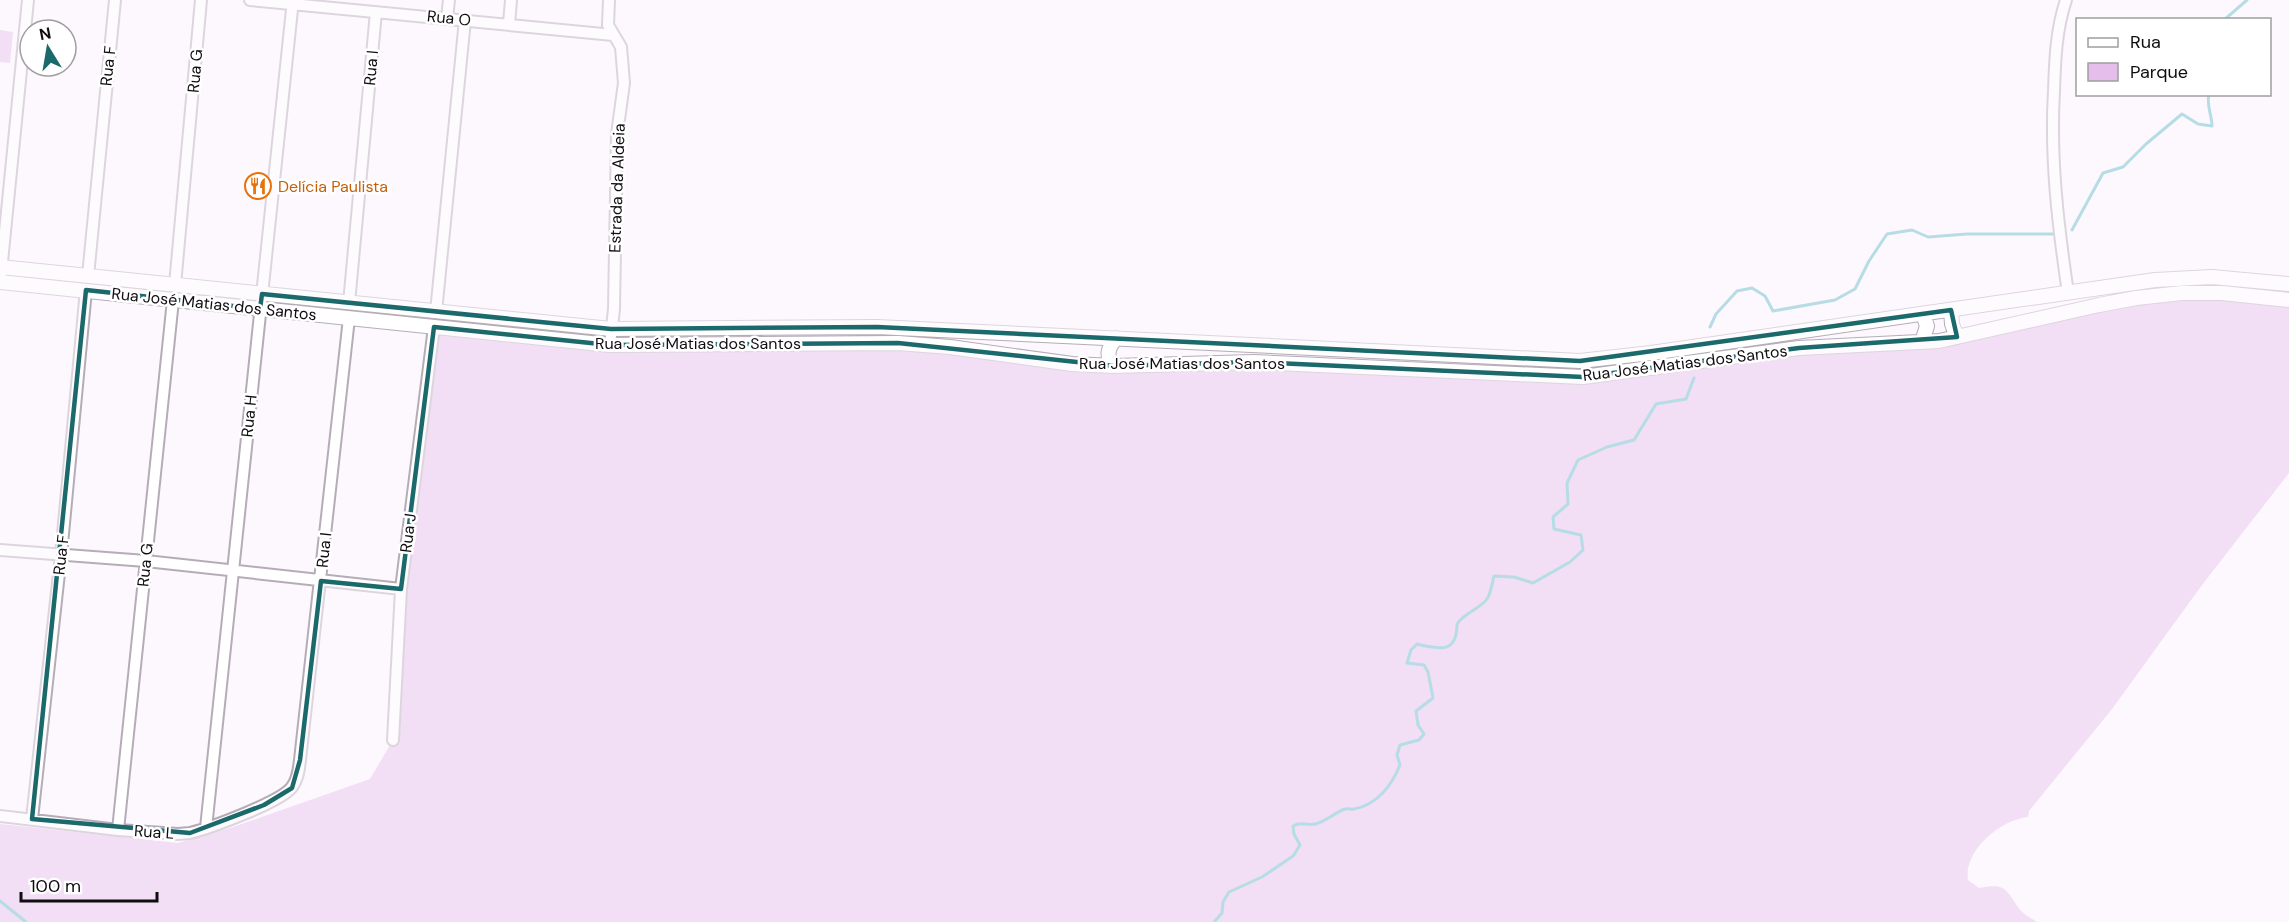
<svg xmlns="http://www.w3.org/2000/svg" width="2289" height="922" font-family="'DM Sans',sans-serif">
	<rect width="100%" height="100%" fill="#fdf7fe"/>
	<path fill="#e5beec" d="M0 30 13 32 10 63 0 62Z
		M2136 298 2289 300V473L2202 585 2112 709 2029 811 2028 817C2000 820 1963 851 1968 880L1979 888C2005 883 2005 888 2018 907 2022 913 2030 918 2037 922H0V824L178 843 233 827 370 779 393 740 401 589 434 327 610 345 845 342 1137 366 1567 376 1799 348 1922 342Z"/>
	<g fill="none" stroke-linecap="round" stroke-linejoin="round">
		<path stroke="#60bcc9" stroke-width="3" d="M2224 20 2247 0
			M2072 230 2103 173 2123 167 2146 144 2182 114 2198 124 2212 126C2212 115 2206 105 2209 94
			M1710 327 1716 314 1737 291 1752 288 1765 296 1773 311 1835 300 1855 289 1869 261 1887 234 1912 230 1928 237 1967 234H2054
			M0 901 26 922
			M1214 922 1222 913 1223 902 1229 892 1262 877 1293 856 1300 845 1294 834 1293 826C1301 821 1307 826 1315 824 1326 822 1337 811 1345 809 1348 808 1351 810 1354 809 1377 805 1392 785 1400 765L1397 755 1400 745 1419 740 1424 734 1418 725 1416 711 1433 698 1428 672 1424 665 1407 663 1411 650 1417 644C1441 650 1457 653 1457 624 1465 612 1480 609 1487 599 1491 593 1492 584 1494 576L1514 577 1533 583 1570 562 1583 550 1581 535 1554 529 1553 517 1568 504 1567 483 1578 460 1607 447 1634 440 1656 404 1686 399 1694 378"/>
		<defs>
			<path id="street" d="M250 0 613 35
				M609 0 608 25 621 47 624 83 617 134 614 309 610 345
				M2066 0C2056 30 2055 60 2054 91 2050 159 2058 225 2068 293
				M447 18 449 0
				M509 24 511 0
				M88 276 115 0
				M0 282 28 0
				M175 285 201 0
				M349 303 376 12
				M436 312 465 20
				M0 550 146 561 401 589
				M393 740 401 589 434 327
				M0 816 118 830 178 834 190 833C210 828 281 802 292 787 298 779 299 769 300 760L349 318
				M32 819 61 555 86 290
				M206 828 293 0
				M118 830 173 300"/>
			<path id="secondary" d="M0 267 611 329 877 327 1580 361 1651 353 2155 280 2212 277 2289 284
				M0 282 610 345 898 343 950 347 1072 364 1114 366 1253 362 1583 377 1799 348 1939 341 2099 305 2136 298 2182 293H2222L2289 300
				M1951 310 1952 324 1957 337
				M1922 342 1927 326 1923 314
				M1114 366C1105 356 1108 348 1116 338"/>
		</defs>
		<use href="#street" stroke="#b6acb8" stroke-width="14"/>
		<use href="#secondary" stroke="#b6acb8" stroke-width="16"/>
		<use href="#street" stroke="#fff" stroke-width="10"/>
		<use href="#secondary" stroke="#fff" stroke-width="14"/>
	</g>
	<path d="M0 0H2289V922H0ZM86 290 260 309 262 294 611 329 877 327 1580 361 1951 310 1957 337 1799 348 1583 377 1253 362 1114 366 898 343 610 345 434 327 401 589 321 581 300 760 292 788 264 805 190 833 32 819Z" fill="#fdf7fe" fill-opacity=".55" fill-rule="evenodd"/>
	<path fill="none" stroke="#1b696b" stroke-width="4.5" stroke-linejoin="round" d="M86 290 260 309 262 294 611 329 877 327 1580 361 1951 310 1957 337 1799 348 1583 377 1253 362 1114 366 898 343 610 345 434 327 401 589 321 581 300 760 292 788 264 805 190 833 32 819Z"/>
	<defs>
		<symbol id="restaurant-ring" viewBox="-11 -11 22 22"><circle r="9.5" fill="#fff" stroke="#e8710a" stroke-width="1.5"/><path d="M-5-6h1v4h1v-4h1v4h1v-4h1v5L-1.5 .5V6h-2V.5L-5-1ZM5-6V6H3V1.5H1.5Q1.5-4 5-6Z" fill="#e8710a"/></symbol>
	</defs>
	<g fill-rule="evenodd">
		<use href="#restaurant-ring" x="243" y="171" width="30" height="30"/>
	</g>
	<g text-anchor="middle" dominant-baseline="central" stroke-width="5" stroke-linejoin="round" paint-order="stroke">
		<g font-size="16" fill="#100d11" stroke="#fff">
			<text transform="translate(449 18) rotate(6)">Rua O</text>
			<text transform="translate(108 66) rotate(-84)">Rua F</text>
			<text transform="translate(371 68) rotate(-85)">Rua I</text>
			<text transform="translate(195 71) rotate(-85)">Rua G</text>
			<text transform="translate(617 188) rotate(-88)">Estrada da Aldeia</text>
			<text transform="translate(214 304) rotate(6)">Rua José Matias dos Santos</text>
			<text x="698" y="343">Rua José Matias dos Santos</text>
			<text x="1182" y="363">Rua José Matias dos Santos</text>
			<text transform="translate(1685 363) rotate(-7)">Rua José Matias dos Santos</text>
			<text transform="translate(249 416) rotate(-84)">Rua H</text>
			<text transform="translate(408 533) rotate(-83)">Rua J</text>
			<text transform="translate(324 550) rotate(-84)">Rua I</text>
			<text transform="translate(61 555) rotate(-84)">Rua F</text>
			<text transform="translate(145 565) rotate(-84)">Rua G</text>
			<text transform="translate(154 832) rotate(4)">Rua L</text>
		</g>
		<g font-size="16" fill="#c56008" stroke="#fff" text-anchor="start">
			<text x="278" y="186">Delícia Paulista</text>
		</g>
	</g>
	<rect x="2076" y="18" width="195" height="78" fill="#ffffff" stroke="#9f9ea0" stroke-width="1.5"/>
	<rect x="2088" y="38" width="30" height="9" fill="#ffffff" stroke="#9f9ea0" stroke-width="1.5"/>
	<text x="2130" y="48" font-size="18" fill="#100d11">Rua</text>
	<rect x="2088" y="63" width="30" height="18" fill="#e5beec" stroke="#9f9ea0" stroke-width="1.5"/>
	<text x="2130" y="78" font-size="18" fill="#100d11">Parque</text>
	<g transform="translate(48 48) rotate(349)"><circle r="28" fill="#ffffff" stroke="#9f9ea0" stroke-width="1.5"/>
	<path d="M0-4.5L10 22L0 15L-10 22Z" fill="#1b696b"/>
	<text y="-9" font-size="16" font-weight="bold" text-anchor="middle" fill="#100d11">N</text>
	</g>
	<path d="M21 892v9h136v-9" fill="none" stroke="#100d11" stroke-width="3"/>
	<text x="30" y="892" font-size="18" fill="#100d11" stroke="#ffffff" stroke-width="4.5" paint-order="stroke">100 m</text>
</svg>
